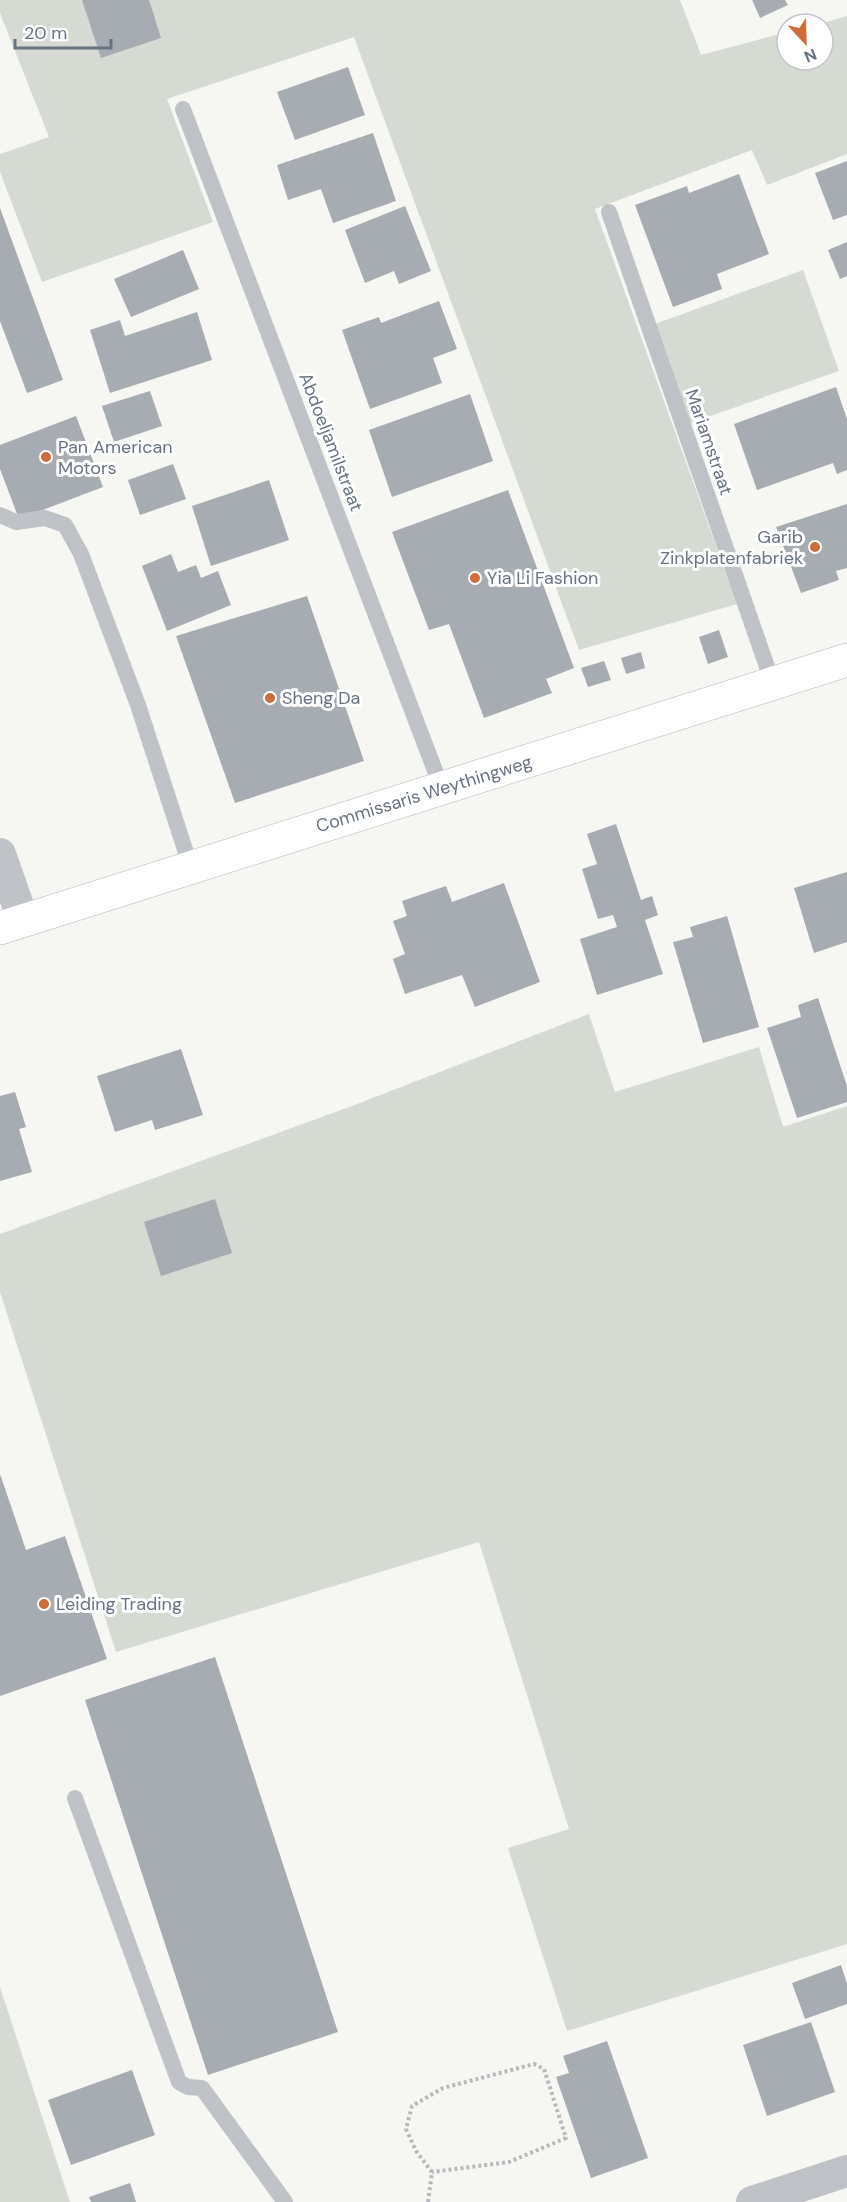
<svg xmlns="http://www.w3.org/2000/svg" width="847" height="2202" font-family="'DM Sans',sans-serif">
	<rect width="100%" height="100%" fill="#f6f6f3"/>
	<path fill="#d5dad3" d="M0 0H680L701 55 787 32V60H823V24H819L847 16V154L767 185 752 150 595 209 737 604 579 650 354 37 167 99 213 222 42 282 0 172V154L49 137 0 13Z
		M803 270 839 371 690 423 655 324Z
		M589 1014 615 1092 759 1047 783 1127 847 1106V1944L567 2031 508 1848 569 1829 479 1542 116 1652 0 1292V1234L352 1106Z
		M0 1987 70 2202H0Z"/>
	<path fill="#a6acb2" d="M82 0H149L161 38 101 58Z
		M752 0H785L788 5 760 18Z
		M348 67 365 115 295 140 277 92Z
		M373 133 396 201 333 223 321 189 288 200 277 165Z
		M847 161V215L833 220 815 173Z
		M739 174 769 254 717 274 722 289 673 307 635 205 687 186 689 193Z
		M405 206 431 271 399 284 394 271 365 283 345 230Z
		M0 208 63 380 27 393 0 321Z
		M847 242V276L840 279 828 250Z
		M183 250 199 289 131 317 114 279Z
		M439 301 457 349 433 358 442 383 370 409 342 330 379 317 381 323Z
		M197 312 212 360 110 393 90 330 120 320 125 336Z
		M836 387 847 419V470L837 474 833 463 757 490 734 424Z
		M150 391 162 426 114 442 102 406Z
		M470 394 493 461 392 497 369 430Z
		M76 416 103 487 19 519 0 469V445Z
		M173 464 186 499 140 515 128 480Z
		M269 480 289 540 211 566 192 506Z
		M508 490 574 668 546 679 552 693 484 718 449 624 429 630 392 532Z
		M847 504V568L836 571 839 580 801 593 776 527Z
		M171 554 178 572 196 565 201 578 218 571 231 605 167 631 142 566Z
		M307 596 364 761 235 803 176 636Z
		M719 630 728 657 708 664 699 637Z
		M641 652 645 668 626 674 621 658Z
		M604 661 611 680 588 687 581 668Z
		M616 824 641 900 652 896 658 915 645 920 663 974 597 995 580 939 617 927 613 915 598 919 582 869 597 864 587 834Z
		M847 872V942L814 953 794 888Z
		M504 883 540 982 475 1007 462 975 405 994 393 959 405 954 393 921 407 916 402 901 446 886 452 902Z
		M727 916 759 1027 703 1043 673 942 693 937 690 927Z
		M818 998 847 1086V1102L797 1118 767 1028 801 1017 798 1005Z
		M181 1049 203 1115 155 1130 152 1120 115 1132 97 1076Z
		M15 1092 26 1127 19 1129 32 1172 0 1181V1096Z
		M215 1199 232 1253 161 1276 144 1222Z
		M0 1474 26 1550 65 1536 107 1659 0 1696Z
		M215 1657 338 2032 208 2075 85 1700Z
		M841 1965 847 1984V2004L805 2019 792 1983Z
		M811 2022 835 2092 767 2116 743 2045Z
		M607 2041 648 2158 591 2178 556 2077 569 2073 563 2056Z
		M132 2070 155 2135 71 2165 48 2100Z
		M130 2183 136 2202H91L89 2197Z"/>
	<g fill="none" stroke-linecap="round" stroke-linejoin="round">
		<defs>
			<path id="secondary" d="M0 928 847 660"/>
		</defs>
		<use href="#secondary" stroke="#b0b4b9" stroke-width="34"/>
		<path stroke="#b7b9bc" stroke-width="4" stroke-dasharray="3 3" stroke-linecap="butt" d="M428 2202 432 2172 416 2151 406 2129 412 2106 443 2088 534 2064 544 2069 566 2138 509 2162 432 2172"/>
		<path stroke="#bfc2c6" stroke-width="16" d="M183 109 442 789
			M609 212 773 684
			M0 515 16 522 45 518 65 525 81 554 138 705 191 868
			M75 1798 179 2082 188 2087 202 2088 285 2202"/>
		<path stroke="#bfc2c6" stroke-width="32" d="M0 854 23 920
			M752 2202 847 2171"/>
		<use href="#secondary" stroke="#fff" stroke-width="33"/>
	</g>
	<g fill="#cf6c3a" stroke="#fff" stroke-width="2">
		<circle cx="46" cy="457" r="6"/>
		<circle cx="815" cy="547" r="6"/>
		<circle cx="475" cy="578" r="6"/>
		<circle cx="270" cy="698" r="6"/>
		<circle cx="44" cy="1604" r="6"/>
	</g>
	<g text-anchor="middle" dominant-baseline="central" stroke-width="6" stroke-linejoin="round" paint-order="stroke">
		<g font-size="18" fill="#687381" stroke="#fff">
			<text transform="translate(331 442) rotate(69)">Abdoeljamilstraat</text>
			<text transform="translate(709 442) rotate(71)">Mariamstraat</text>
			<text transform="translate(424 794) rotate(-17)">Commissaris Weythingweg</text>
		</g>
		<g font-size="18" fill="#687381" stroke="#fff" text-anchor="start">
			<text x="58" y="447">Pan American<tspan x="58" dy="21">Motors</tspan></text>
			<text x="803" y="537" text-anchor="end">Garib<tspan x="803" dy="21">Zinkplatenfabriek</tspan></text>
			<text x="487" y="578">Yia Li Fashion</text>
			<text x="282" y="698">Sheng Da</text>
			<text x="56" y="1604">Leiding Trading</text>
		</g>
	</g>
	<g transform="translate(805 42) rotate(158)"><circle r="28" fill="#ffffff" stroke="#c3c7cd" stroke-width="1.5"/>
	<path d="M0-4.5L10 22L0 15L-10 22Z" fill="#cf6c3a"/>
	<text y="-9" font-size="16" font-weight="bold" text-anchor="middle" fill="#687381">N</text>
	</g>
	<path d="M15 39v9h96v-9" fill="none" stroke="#687381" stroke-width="3"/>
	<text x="24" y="39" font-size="18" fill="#687381" stroke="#ffffff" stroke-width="4.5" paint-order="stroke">20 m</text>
</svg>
